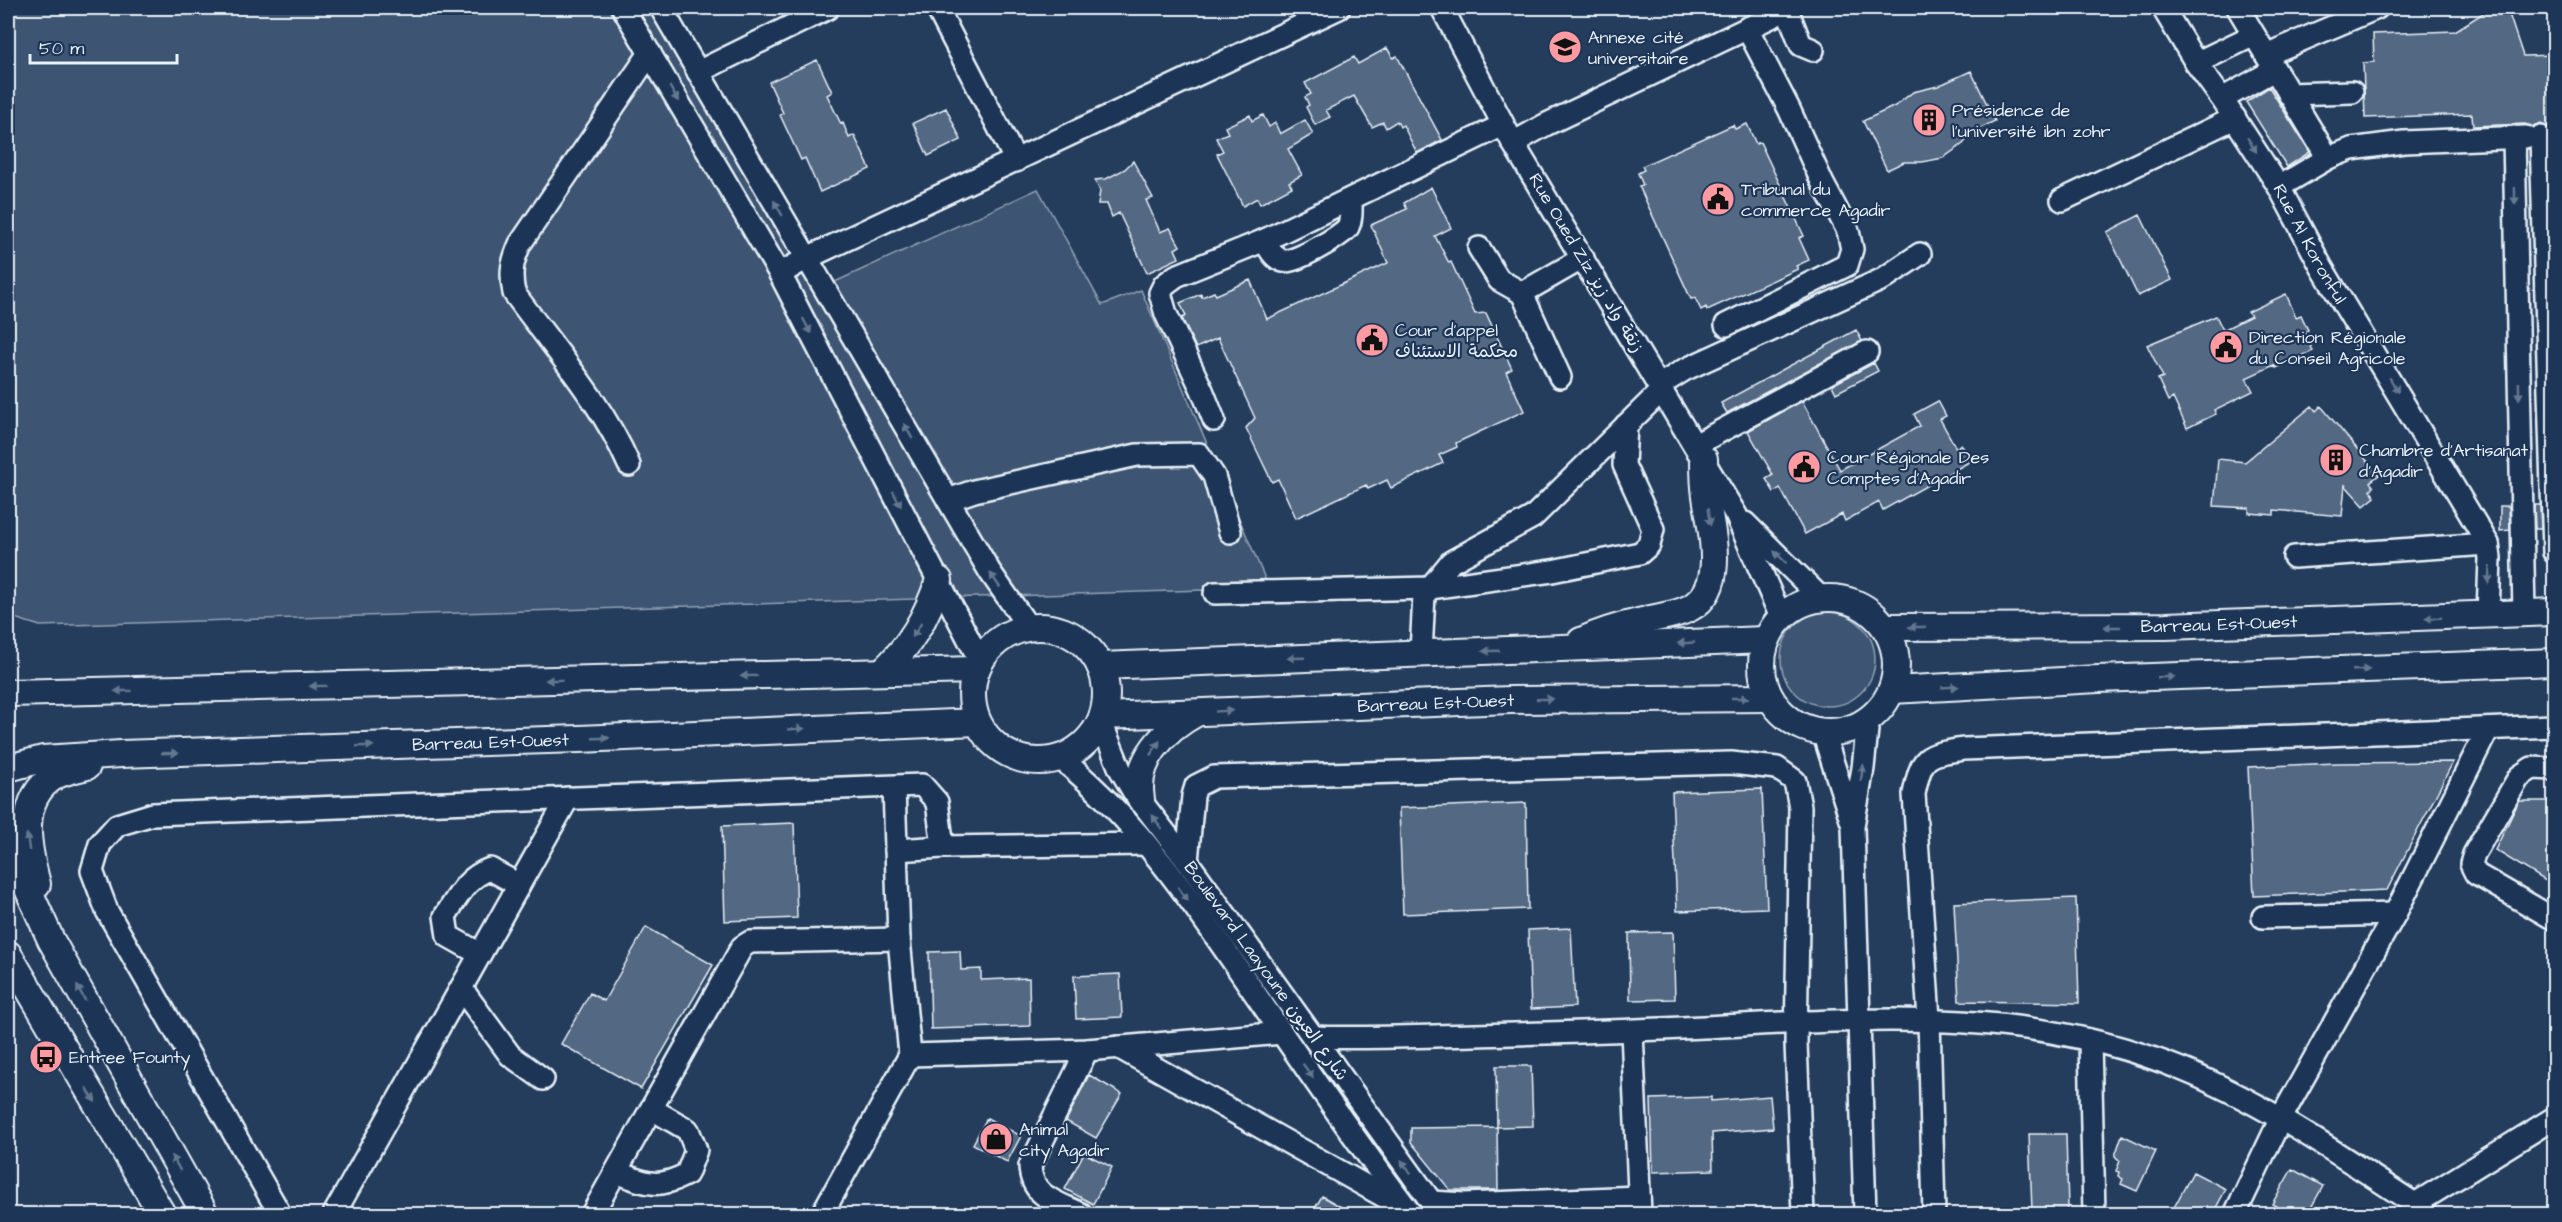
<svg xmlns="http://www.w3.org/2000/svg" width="2562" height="1222" font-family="'Architects Daughter','Playpen Sans Arabic',sans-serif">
	<rect width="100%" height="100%" fill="#253d5d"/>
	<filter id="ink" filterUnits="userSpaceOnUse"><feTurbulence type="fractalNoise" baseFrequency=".0167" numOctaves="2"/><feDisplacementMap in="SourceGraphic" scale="12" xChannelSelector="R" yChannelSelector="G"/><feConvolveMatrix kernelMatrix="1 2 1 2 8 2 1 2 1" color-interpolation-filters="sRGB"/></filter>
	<g filter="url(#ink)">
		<path fill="#3e5472" stroke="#93a2b5" stroke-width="1.5" d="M8 8H655L813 292 1038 189 1102 305 1141 290 1269 588 40 626 8 616Z
			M1781 659a47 47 0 1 1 94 0a47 47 0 1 1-94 0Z"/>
		<path fill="#536782" stroke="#e8f1f8" stroke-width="1.5" d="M2491 8H2507L2523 56 2554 55 2553 130 2541 124 2533 127 2525 124 2473 126 2472 114 2365 118 2363 63 2374 62 2373 34 2455 31Z
			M1387 48 1393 58 1397 56 1442 140 1417 153 1403 125 1400 127 1397 121 1386 128 1383 122 1372 127 1354 96 1326 110 1330 117 1315 125 1306 107 1309 105 1305 97 1311 94 1305 83 1354 57 1358 64Z
			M817 60 832 92 827 95 841 124 843 123 849 138 854 135 870 169 820 192 805 158 801 160 780 115 783 113 769 82Z
			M1971 71 1995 121 1974 131 1963 144 1943 158 1922 162H1904L1887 170 1863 121 1895 106 1913 92 1938 86Z
			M2269 87 2310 152 2287 167 2246 102Z
			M946 108 961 140 928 156 913 123Z
			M1250 115 1252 121 1263 115 1269 127 1275 123 1280 134 1305 120 1313 134 1288 149 1302 175 1289 182 1292 187 1260 204 1257 198 1243 206 1217 154 1223 151 1216 138 1228 133 1225 127Z
			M1747 124 1756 144 1760 142 1804 236 1799 238 1809 260 1796 266 1798 269 1707 310 1706 307 1701 310 1695 298 1691 299 1639 186 1643 185 1638 173 1644 170 1642 166 1733 125 1735 129Z
			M1133 161 1153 198 1146 200 1160 232 1170 228 1180 246 1175 249 1179 258 1147 273 1119 213 1112 217 1107 204H1098L1100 191 1095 180 1106 179 1125 169Z
			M1431 187 1451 228 1435 236 1449 263 1451 262 1475 314 1486 313 1512 369 1506 372 1524 411 1456 443 1457 447 1439 455 1443 463 1391 488 1387 480 1368 489 1366 485 1296 518 1278 479 1272 482 1246 428 1255 418 1218 338 1196 348 1182 318 1186 316 1180 303 1201 294 1202 297 1214 292 1216 295 1250 280 1267 319 1388 263 1371 225 1407 209 1404 203Z
			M2140 215 2172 280 2138 296 2107 232Z
			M2286 294 2296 317 2301 315 2308 330 2304 332 2313 351 2276 368 2274 365 2246 378 2253 391 2214 410 2216 414 2187 428 2173 398 2168 401 2158 379 2163 377 2147 345 2216 316 2223 330 2251 316 2248 312Z
			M1856 330 1862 341 1727 413 1721 403Z
			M1874 363 1878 371 1836 393 1832 385Z
			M1802 401 1840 470 1920 426 1914 414 1938 401 1946 416 1940 419 1956 448 1961 444 1971 461 1883 510 1879 502 1845 521 1842 514 1805 534 1780 488 1774 492 1766 479 1773 475 1748 431Z
			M2312 406 2316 411 2321 406 2379 475 2370 482 2374 487 2370 490 2375 497 2364 506 2345 485 2342 516 2274 510V515L2249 513V508L2214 506 2218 459 2245 462Z
			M2534 505H2540L2541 529H2535Z
			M2500 506H2509L2510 530 2500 531Z
			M2453 762 2387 890 2254 896 2248 767 2337 763Z
			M1762 789 1767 908 1677 911 1672 792Z
			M2519 801H2554V886L2495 850Z
			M1526 803 1528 909 1403 914 1399 808Z
			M794 823 797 918 725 921 722 826Z
			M2076 898 2079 1003 1959 1001 1954 903Z
			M646 927 713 965 641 1089 561 1044 590 993 604 1001Z
			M1571 928 1575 1007 1531 1009 1528 930Z
			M1673 932 1675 999 1630 1000 1629 933Z
			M960 951 961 970 981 969V980L1029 978 1030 1026 931 1029 929 952Z
			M1120 974 1122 1017 1076 1019 1074 976Z
			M1496 1066H1531L1533 1126 1497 1127Z
			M1089 1075 1122 1094 1096 1138 1066 1121Z
			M1770 1096 1773 1128 1712 1133 1713 1170 1653 1172 1651 1099 1711 1097V1101Z
			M987 1118 1021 1136 1007 1162 973 1144Z
			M1497 1127 1498 1190H1450L1411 1142V1128Z
			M2029 1134H2066L2068 1210H2032Z
			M2122 1135 2156 1151 2137 1191 2121 1184 2123 1179 2118 1176 2119 1172 2116 1171 2120 1161 2115 1156Z
			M1084 1153 1112 1167 1093 1204 1065 1189Z
			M2292 1169 2323 1186 2307 1215H2291L2272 1204Z
			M2193 1172 2226 1189 2212 1215H2170Z
			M1322 1196 1355 1215H1311Z"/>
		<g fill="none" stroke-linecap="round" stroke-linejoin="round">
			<defs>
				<g id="minor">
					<path d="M623 8 780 274 980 661"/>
					<path d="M661 8 990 572 1029 628"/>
					<path d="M937 8 1016 161"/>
					<path d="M1442 8 1513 143 1736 515 1781 617"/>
					<path id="s1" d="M2163 8 2196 63 2222 99 2279 187 2322 268 2488 544 2490 558 2488 615"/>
					<path d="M2238 8 2328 158"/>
					<path d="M1787 9 1801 45 1813 50"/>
					<path d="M2266 55 2377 8"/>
					<path d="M2196 63 2254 35"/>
					<path d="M698 72 828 8"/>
					<path d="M2289 94 2352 92"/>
					<path d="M2222 99 2274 70"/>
					<path d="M2514 137 2524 613"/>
					<path d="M2541 137 2554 552"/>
					<path d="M1513 143 1545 125 1790 8"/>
					<path d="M2279 187 2328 158 2351 149 2404 142 2526 137"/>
					<path d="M2062 200 2235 118"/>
					<path d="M1265 240C1269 248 1273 258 1283 261 1293 264 1342 236 1348 227 1352 219 1351 208 1351 199"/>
					<path d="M1479 248 1499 280 1522 293"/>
					<path d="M780 274 807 258 1339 8"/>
					<path d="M1726 325 1847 265 1852 249 1848 231 1823 184 1789 109 1747 28"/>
					<path d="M1560 377 1522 293 1583 258"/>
					<path d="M1660 385 1684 370 1883 279 1920 254"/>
					<path d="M1214 420 1202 390 1166 314 1160 293 1164 285 1176 276 1265 240 1503 125"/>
					<path d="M1695 445 1867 352"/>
					<path d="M629 465C603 404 553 347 514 293 510 273 512 262 520 244L650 53"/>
					<path d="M948 500 974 491 1137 455 1199 454 1214 476 1230 532"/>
					<path d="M1745 523 1821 598"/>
					<path d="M2294 557 2488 544"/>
					<path d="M1215 593 1430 588 1552 571 1640 553 1649 545 1653 529 1624 465 1626 425"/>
					<path d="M1421 653 1424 595 1451 562 1533 517 1663 389"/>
					<path d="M1101 722 1120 769 1133 791 1187 861 1440 1214"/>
					<path d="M1823 732 1852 823"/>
					<path d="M1060 758C1146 827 1207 924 1269 1014 1315 1082 1362 1149 1411 1214"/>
					<path d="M2554 769 2532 768 2519 777 2474 854 2471 864 2476 874 2554 919"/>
					<path d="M896 850 943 847 1146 844"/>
					<path d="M1187 861 1193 796 1196 786 1214 777 1731 763 1777 768 1795 781 1800 807 1796 1043 1803 1214"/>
					<path d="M2263 917 2395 914"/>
					<path d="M480 954 448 936 445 916C459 895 466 878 490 869L519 885"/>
					<path d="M461 988 510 1055 543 1079"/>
					<path d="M1632 1031 1640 1214"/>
					<path d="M1313 1037C1367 1039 1420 1036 1474 1035 1551 1033 1627 1031 1704 1027 1865 1019 2027 1005 2181 1069 2265 1103 2339 1155 2415 1204L2425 1214"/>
					<path d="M2090 1041 2094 1214"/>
					<path d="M1118 1047 1403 1207"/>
					<path d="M910 1055 1087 1050 1282 1033"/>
					<path d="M616 1172C645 1183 657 1190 687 1174L696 1150 688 1130 652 1109"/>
					<path d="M1431 1202 1465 1204 1639 1197"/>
					<path d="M2415 1204 2554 1118"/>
					<path d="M280 1214 107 911 92 871 100 844 117 825 153 814 922 785 937 802 943 847"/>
					<path d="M334 1214 568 798"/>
					<path d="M592 1214 742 947 750 942 899 939"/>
					<path d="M822 1214 910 1055 899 939 894 787"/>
					<path d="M1081 1214C1057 1202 1031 1197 1030 1166L1087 1050"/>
					<path d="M1865 1214 1853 826 1863 768 1868 720"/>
					<path d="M1934 1214 1929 1019 1914 794C1922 755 1925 755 1964 749L2554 726"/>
					<path d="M2235 1214 2281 1118 2395 914 2488 729"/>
				</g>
				<g id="major">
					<circle cx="1829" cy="665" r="67"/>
					<circle cx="1039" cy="694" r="67"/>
					<path id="s2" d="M1885 627 2166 626 2554 612"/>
					<path d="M1581 641C1601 632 1621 626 1643 621 1656 617 1670 616 1683 611 1730 594 1711 532 1706 496 1704 484 1704 471 1704 459"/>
					<path d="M1100 666 1765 640"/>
					<path d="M882 672C910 646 927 617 939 580"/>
					<path d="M1892 690 2098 679 2554 662"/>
					<path d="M8 693 976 670"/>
					<path id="s3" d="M1103 716 1510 700 1769 698"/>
					<path id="s4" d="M8 768 43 759 121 754 579 739 977 722"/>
					<path d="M1141 799C1134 760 1165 730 1196 713"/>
					<path d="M8 845 51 940 205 1214"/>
					<path d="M37 884C28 849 16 799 55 776 64 771 76 769 87 766"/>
					<path d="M8 954 162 1214"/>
				</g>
			</defs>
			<use href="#minor" stroke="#e8f1f8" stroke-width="26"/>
			<use href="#major" stroke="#e8f1f8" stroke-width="30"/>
			<use href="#minor" stroke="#1d3557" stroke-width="21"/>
			<use href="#major" stroke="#1d3557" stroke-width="26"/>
		</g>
		<defs><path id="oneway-solid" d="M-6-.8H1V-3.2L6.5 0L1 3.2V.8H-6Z" transform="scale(1.5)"/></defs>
		<g fill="#64778f">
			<use href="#oneway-solid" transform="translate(674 94) rotate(60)"/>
			<use href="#oneway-solid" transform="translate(2252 145) rotate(58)"/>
			<use href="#oneway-solid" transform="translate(2515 196) rotate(89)"/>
			<use href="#oneway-solid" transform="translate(778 208) rotate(-120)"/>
			<use href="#oneway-solid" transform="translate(807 326) rotate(62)"/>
			<use href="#oneway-solid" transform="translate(2394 385) rotate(59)"/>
			<use href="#oneway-solid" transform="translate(2519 391) rotate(89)"/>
			<use href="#oneway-solid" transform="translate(908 431) rotate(-120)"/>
			<use href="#oneway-solid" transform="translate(897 499) rotate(62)"/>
			<use href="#oneway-solid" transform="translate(1709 517) rotate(81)"/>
			<use href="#oneway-solid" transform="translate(1780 557) rotate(-136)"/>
			<use href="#oneway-solid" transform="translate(2489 575) rotate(94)"/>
			<use href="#oneway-solid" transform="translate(995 580) rotate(-124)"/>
			<use href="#oneway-solid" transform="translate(2433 618) rotate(178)"/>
			<use href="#oneway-solid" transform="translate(1917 627) rotate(-180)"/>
			<use href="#oneway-solid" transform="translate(2112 627) rotate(180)"/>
			<use href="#oneway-solid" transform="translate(917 630) rotate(122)"/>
			<use href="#oneway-solid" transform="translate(1686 643) rotate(177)"/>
			<use href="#oneway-solid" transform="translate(1491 651) rotate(178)"/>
			<use href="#oneway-solid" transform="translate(1296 658) rotate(178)"/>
			<use href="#oneway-solid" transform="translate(2361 670) rotate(-2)"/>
			<use href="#oneway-solid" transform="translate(749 676) rotate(179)"/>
			<use href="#oneway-solid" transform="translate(2166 677) rotate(-2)"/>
			<use href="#oneway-solid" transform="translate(554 680) rotate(179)"/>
			<use href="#oneway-solid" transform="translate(318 686) rotate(179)"/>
			<use href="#oneway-solid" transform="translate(1950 687) rotate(-3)"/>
			<use href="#oneway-solid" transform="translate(123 691) rotate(179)"/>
			<use href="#oneway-solid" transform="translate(1740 698)"/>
			<use href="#oneway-solid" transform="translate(1545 699) rotate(-1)"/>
			<use href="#oneway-solid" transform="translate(1224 711) rotate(-3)"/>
			<use href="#oneway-solid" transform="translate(796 729) rotate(-3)"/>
			<use href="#oneway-solid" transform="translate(601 738) rotate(-2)"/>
			<use href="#oneway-solid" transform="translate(365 746) rotate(-2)"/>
			<use href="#oneway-solid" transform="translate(1155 748) rotate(-56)"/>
			<use href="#oneway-solid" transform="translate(170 753) rotate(-2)"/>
			<use href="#oneway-solid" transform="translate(1862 773) rotate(-81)"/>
			<use href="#oneway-solid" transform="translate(1157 822) rotate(-124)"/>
			<use href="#oneway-solid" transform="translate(28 842) rotate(-98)"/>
			<use href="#oneway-solid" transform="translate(1183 894) rotate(53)"/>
			<use href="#oneway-solid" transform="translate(81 993) rotate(-119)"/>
			<use href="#oneway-solid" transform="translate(1308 1071) rotate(54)"/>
			<use href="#oneway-solid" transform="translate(91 1095) rotate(59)"/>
			<use href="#oneway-solid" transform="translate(176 1163) rotate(-119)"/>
			<use href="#oneway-solid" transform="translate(1406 1167) rotate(-125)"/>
		</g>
	</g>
	<defs>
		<symbol id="university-disc" viewBox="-11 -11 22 22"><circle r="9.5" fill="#ff9aa2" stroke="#1d3557"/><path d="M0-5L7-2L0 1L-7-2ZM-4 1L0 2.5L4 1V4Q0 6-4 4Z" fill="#111"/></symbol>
		<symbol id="building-disc" viewBox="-11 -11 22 22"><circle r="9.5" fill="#ff9aa2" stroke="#1d3557"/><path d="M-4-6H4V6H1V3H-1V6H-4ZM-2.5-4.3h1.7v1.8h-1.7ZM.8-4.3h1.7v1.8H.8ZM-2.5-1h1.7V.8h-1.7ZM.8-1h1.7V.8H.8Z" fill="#111"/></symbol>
		<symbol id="civic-disc" viewBox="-11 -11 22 22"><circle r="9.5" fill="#ff9aa2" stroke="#1d3557"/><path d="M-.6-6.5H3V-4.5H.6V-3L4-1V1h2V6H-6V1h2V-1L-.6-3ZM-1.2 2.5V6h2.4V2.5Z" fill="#111"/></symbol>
		<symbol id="bus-disc" viewBox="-11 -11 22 22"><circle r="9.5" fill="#ff9aa2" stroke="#1d3557"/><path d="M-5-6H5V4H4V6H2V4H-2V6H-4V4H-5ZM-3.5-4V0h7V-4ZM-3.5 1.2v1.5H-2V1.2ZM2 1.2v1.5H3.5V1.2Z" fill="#111"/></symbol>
		<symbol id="shop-disc" viewBox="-11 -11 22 22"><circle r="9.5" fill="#ff9aa2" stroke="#1d3557"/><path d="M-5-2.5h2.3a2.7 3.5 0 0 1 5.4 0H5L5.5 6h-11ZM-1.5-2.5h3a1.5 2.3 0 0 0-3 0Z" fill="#111"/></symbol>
	</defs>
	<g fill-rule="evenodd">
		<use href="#university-disc" x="1546" y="28" width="38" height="38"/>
		<use href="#building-disc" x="1910" y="101" width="38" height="38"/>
		<use href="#civic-disc" x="1699" y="180" width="38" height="38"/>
		<use href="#civic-disc" x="1353" y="321" width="38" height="38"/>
		<use href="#civic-disc" x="2207" y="328" width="38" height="38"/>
		<use href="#building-disc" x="2317" y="441" width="38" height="38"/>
		<use href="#civic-disc" x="1785" y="448" width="38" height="38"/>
		<use href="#bus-disc" x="27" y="1038" width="38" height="38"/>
		<use href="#shop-disc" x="977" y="1120" width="38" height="38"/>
	</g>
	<g text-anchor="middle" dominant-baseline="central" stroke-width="4.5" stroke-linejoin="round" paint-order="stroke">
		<g font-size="18" fill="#e8f1f8" stroke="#1d3557" text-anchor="start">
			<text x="1588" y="37">Annexe cité<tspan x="1588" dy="21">universitaire</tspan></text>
			<text x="1952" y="110">Présidence de<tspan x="1952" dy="21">l'université ibn zohr</tspan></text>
			<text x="1741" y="189">Tribunal du<tspan x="1741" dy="21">commerce Agadir</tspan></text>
			<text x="1395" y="330">Cour d'appel<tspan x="1395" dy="21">محكمة الاستئناف</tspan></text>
			<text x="2249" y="337">Direction Régionale<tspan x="2249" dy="21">du Conseil Agricole</tspan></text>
			<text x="2359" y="450">Chambre d'Artisanat<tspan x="2359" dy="21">d'Agadir</tspan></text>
			<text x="1827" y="457">Cour Régionale Des<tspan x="1827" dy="21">Comptes d'Agadir</tspan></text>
			<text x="69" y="1057">Entree Founty</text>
			<text x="1019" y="1129">Animal<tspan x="1019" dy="21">city Agadir</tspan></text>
		</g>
		<g font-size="18" fill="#e8f1f8" stroke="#1d3557">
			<text stroke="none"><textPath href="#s1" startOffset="278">Rue Al Koronful</textPath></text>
			<text transform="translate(1586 263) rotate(59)">Rue Oued Ziz زنقة واد زيز</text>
			<text stroke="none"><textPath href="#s2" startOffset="334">Barreau Est-Ouest</textPath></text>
			<text stroke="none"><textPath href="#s3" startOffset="333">Barreau Est-Ouest</textPath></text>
			<text stroke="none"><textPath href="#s4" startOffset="484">Barreau Est-Ouest</textPath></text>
			<text transform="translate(1266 971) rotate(54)">Boulevard Laayoune شارع العيون</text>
		</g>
	</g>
	<rect width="2562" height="1222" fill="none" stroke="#1d3557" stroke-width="30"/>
	<rect x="15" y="15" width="2532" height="1192" fill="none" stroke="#e8f1f8" stroke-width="2" filter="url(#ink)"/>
	<path d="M30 54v9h147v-9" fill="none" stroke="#e8f1f8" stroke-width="3"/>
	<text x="39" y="54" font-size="18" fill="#e8f1f8" stroke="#1d3557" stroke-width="4.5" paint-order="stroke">50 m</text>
</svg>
